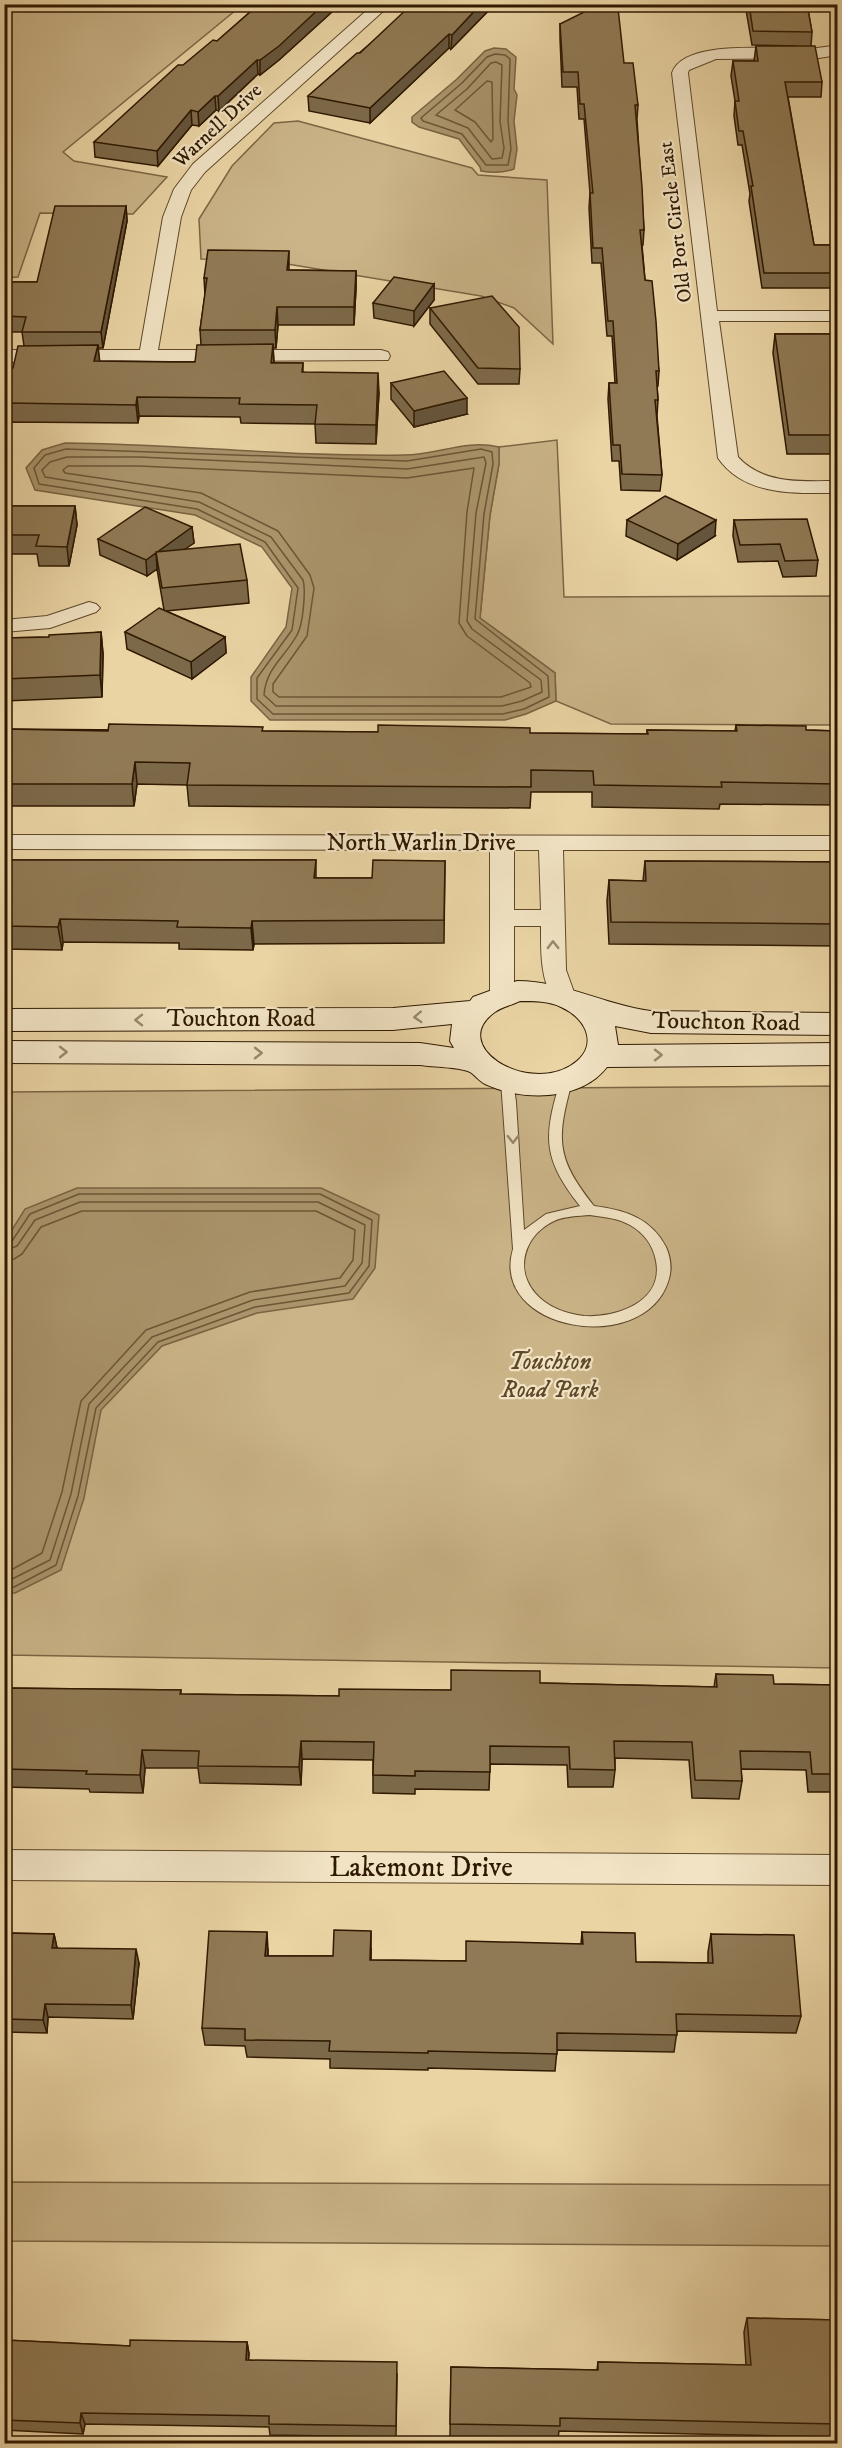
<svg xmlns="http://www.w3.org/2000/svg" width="842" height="2448" font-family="'IM FELL DW Pica',serif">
	<rect width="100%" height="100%" fill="#ead4a4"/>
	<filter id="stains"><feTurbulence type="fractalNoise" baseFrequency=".00333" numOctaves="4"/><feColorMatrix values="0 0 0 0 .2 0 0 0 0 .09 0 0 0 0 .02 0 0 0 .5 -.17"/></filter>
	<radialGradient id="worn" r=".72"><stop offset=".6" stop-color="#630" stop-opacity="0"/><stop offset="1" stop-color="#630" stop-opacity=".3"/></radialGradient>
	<path fill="#cab488" stroke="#7c6644" stroke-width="1.5" d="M5 5H242L63 152 74 161 167 177 133 214 40 213 18 277 5 278Z
		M298 121 472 168 478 175 547 180 553 344 514 308 481 296 263 260 201 259 199 219 232 166 274 123Z
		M557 440 564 597 837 596V725L611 724 556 701 555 673 480 618 490 515 499 464V447Z
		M837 1086V1668L5 1655 4 1092Z
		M5 2182 837 2185V2246L5 2241Z"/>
	<path fill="#aa946c" stroke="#796341" stroke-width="1.5" d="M494 48 506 49 516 57 514 89 517 95 514 121 517 149 514 169C503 173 493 173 481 171L480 167 459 139 419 127 412 122V117L457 79 485 51Z
		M65 443C178 444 291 457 404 455 438 455 465 439 499 447V464L490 515 480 618 555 673 556 701 526 714 505 720H270L251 701V677L286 627 292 588 262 547 195 515 35 490 26 468 42 450Z
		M77 1188H321L379 1215 375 1268 353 1299 257 1313 162 1346 101 1410 84 1498 61 1570 15 1593H5V1241L25 1209Z"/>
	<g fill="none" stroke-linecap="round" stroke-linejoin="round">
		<path stroke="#6c5636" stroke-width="1.5" d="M495 54 505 55 510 59 508 121 511 149 508 165H486L462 134 423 121 421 118 462 83 487 57Z
			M496 62 502 65 500 122 504 148 502 158 492 159 468 128 436 115 467 89 491 63Z
			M487 81 492 82 493 139 491 142 475 122 455 110Z
			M66 449 407 461 481 449 492 452 493 464 484 514 475 619 548 676 549 697 524 709 503 714H273L257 699V678L292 630 298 588 265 542 197 509 39 484 34 468 45 455Z
			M67 457H140L407 469 484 457 486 463 476 513 467 621 472 629 541 680 542 692 522 701 502 706H276L264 695C266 668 285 657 297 635 303 625 306 591 303 580L271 537 199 502 45 477 42 470 50 462Z
			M68 466H139L407 478 474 468 467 512 459 623 467 636 530 683 531 687 501 697H279L273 692V684L307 636 314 588 310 575 278 531 201 493 65 473 63 470Z
			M4 1244 12 1241 30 1214 79 1194H320L372 1220 369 1266 349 1293 255 1307 158 1342 96 1408 78 1496 56 1565 14 1587H4
			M4 1251 17 1246 35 1220 80 1202H318L365 1225 362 1263 345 1286 253 1300 152 1337 89 1404 71 1494 50 1560 12 1579H4
			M4 1260 14 1259 22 1254 41 1227 82 1211H316L355 1230 353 1260 340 1278 250 1292 146 1330 81 1401 62 1492 42 1553 11 1570H4"/>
		<defs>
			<path id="lane" d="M507 1076 513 1081 516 1102 524 1230 546 1214 580 1206C543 1159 543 1138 560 1082L561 1079H571L572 1082C556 1140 556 1158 594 1206 625 1210 651 1218 666 1247 671 1258 672 1271 668 1282 643 1357 489 1331 513 1249L501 1081ZM590 1215C603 1217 618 1218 630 1225 644 1233 653 1245 656 1261 664 1302 616 1318 584 1316 566 1314 547 1307 535 1293 514 1268 525 1235 554 1221 565 1216 578 1216 590 1215Z"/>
			<path id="street" d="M374 4H391L205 172 191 190 181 217 158 350H381L388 352 390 356 388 360 4 362V350H140L163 217 174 189 193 164Z
				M838 45V55L819 58 716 59 689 70 688 73 717 311H838V321H719L738 457C764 485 802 481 838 481V493C796 493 745 497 718 458L672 73C683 39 771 49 800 49 813 49 825 47 838 45Z
				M89 602 96 604 100 608 96 612 50 628 4 632V620L47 616Z
				M4 835 838 836V850H563L566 970 575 995 572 1001 563 1003 554 1001C540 978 541 952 541 926H514V995L511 1001 502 1003 493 1001 490 995V850L4 849ZM514 850H539L541 910H514Z
				M4 1850 838 1855V1885L4 1880Z"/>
			<path id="secondary" d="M517 981C564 981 605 1005 651 1011L838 1013V1035L651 1033 615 1026 618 1045 838 1043V1065L607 1067C580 1102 521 1101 485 1084 479 1081 475 1075 470 1072 459 1067 433 1067 420 1065L4 1063V1041L420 1043 454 1048 450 1041 452 1024 393 1030 4 1031V1009L393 1008 470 1001 473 997ZM520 1001C534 1001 549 1001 561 1007 588 1019 600 1048 570 1066 524 1093 448 1045 495 1012 502 1007 512 1005 520 1001Z"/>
		</defs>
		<use href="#lane" stroke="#5e4829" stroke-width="2"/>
		<use href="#street" stroke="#5e4829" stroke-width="2"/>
		<use href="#secondary" stroke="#2f1900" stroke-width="2"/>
		<use href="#lane" fill="#f1e3c4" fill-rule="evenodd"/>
		<use href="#street" fill="#f1e3c4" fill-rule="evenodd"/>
		<use href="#secondary" fill="#f1e3c4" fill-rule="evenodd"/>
	</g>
	<path fill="#7c6949" stroke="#2f1900" stroke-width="1.5" d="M259 4H344L338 11H333L279 60 260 75 258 74 219 111 216 110 199 126 192 125 158 166 95 157 94 142 217 41Z
		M745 4H807L812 32 811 46 822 82 821 97H788L814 245H837V288H762L749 201 750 194 742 145H738L734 116 735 101 731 76 733 61H754L756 46H797L752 45Z
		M415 6 492 7 451 49 449 48 370 123 309 111 308 96Z
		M560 24 624 63 638 105 637 119 644 230 643 245H642L645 280 659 371 658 386H657L658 400 657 416 662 475 660 491 621 490 619 461H612L608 399 609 383H615L612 336H607L601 263H592L589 208 590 193 584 119H579L577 87H562L560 39Z
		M126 206 127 221 103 348H98L99 361 195 362 201 345 200 330 205 295 204 278 289 270 356 271V288L354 325H278L276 348H273L274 363H303V372L379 392 376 444 316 443 315 424 241 423 240 417 139 416 138 423 10 422 4 448V367L13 368 24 346 22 332H4V282H37Z
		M434 284V300L414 326 374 318 373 303Z
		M430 308 520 369 519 384H478L430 324Z
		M775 334H837V454H787L773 353Z
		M391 383 467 414 414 427 391 399Z
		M837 504V543L834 523Z
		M4 506H75L77 525 69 566H39L37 554H4Z
		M627 520 715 536 677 560 626 536Z
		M734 520 818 560 816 576 783 577 778 561 738 562 733 536Z
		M192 527 194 543 184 549 247 580 249 603 166 611 225 637 226 653 192 679 127 649 125 632 164 610 157 569 147 576 100 555 98 539Z
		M101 632 103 654 102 697 4 701V638L49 637Z
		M736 725 806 730 837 731V805L720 804 719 809 592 807V792H531L530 808 189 806 187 785 137 784 134 806H4V729L647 734V730L735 731Z
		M4 860H316V878H372L445 861 444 943 254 944 253 950 179 949V943L63 942 62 950 4 949Z
		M645 861 837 862V946L609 944 607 901 609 880 643 881Z
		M716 1674 774 1684 837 1685V1792H808L806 1770 741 1769 742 1781 739 1799 692 1798 689 1760 615 1758V1770L613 1787H568L567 1765 490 1764 489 1790 415 1789V1794L373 1793V1760L302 1759 301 1785 200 1783 198 1768H145L143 1793 90 1792 89 1789 4 1787V1688L181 1690V1694L339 1696 451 1690 540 1683 714 1687Z
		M582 1932 636 1962 708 1963V1952L711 1934 801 2016 796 2033 677 2031 674 2052 557 2050 555 2071 428 2068V2070L330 2068V2059L247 2057 245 2046 205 2045 202 2028 268 1950V1956H333L371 1949V1960L465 1961 581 1944Z
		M4 1933 54 1934 57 1948 139 1963 133 2019 48 2017 47 2033 4 2032Z
		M747 2318 837 2320V2437L559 2431 558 2439 450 2437 451 2367 597 2370 598 2362 746 2365 744 2332Z
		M4 2340 130 2346 247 2342 249 2354 248 2360 397 2374 396 2437 270 2435 269 2427 85 2424 83 2434 4 2430Z"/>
	<path fill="#65553c" stroke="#2f1900" stroke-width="1.5" d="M324 4H333V11L279 60 260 75V60Z
		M338 4H344L338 11Z
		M481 4H493L492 7 451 49 452 35Z
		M449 34V48L370 123V108Z
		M257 60 258 74 219 111 218 96Z
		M215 96 216 110 199 126 198 112Z
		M191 110 192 125 158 166 157 151Z
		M126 206 127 221 103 348 101 332Z
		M289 251V269L287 288V270Z
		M356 271V288L354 325V307Z
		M434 284V300L414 326V311Z
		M277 307 278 325 276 348 275 330Z
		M273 344 274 363H271Z
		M98 345 100 364 94 361Z
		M378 373 379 392 376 444V425Z
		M137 397 139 416 138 423 136 405Z
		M467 398V414L414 427V411Z
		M8 403 10 422 4 448V418Z
		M75 506 77 525 69 566 67 547Z
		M716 520 715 536 677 560 678 544Z
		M192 527 194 543 158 568 156 553Z
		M156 553 157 569 147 576 146 560Z
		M101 632 103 654 102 697 100 675Z
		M225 637 226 653 192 679 191 662Z
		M135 762 137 784 134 806 132 784Z
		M60 919 63 942 62 950 58 927Z
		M252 921 254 944 253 950 251 928Z
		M301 1741 302 1759 301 1785 299 1767Z
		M142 1750 145 1768 143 1793 140 1775Z
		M371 1931V1949L370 1978V1960Z
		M267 1932 268 1950 267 1974 265 1956Z
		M54 1934 57 1948H52Z
		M136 1949 139 1963 133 2019 131 2005Z
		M45 2004 48 2017 47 2033 43 2020Z
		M247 2342 249 2354 248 2371 246 2360Z
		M81 2413 85 2424 83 2434 80 2423Z"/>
	<path fill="#907a55" stroke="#2f1900" stroke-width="1.5" d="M259 4H324L279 46 260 60H257L218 96H215L198 112 191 110 157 151 94 142 178 65H183L213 40 217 41Z
		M416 4H481L452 35 449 34 370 108 308 96 357 53H360L411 5 415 6Z
		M600 4H608L618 8 624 63H633L638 105H635L642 187 644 230H640L645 280 652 281 656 321 659 371H656L658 400H655L662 475 622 474 620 445H613L609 383H617L613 321H608L602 248H593L590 193H593L584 104H580L578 72H563L560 24Z
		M749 4H807L812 32 753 31Z
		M756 46H815L822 82H785L814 245H837V273H764L751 186H753L743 131H739L735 101H739L733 61H758Z
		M55 206H126L101 332H22L26 317 4 316V282H37Z
		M208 250 289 251 287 270 356 271 354 307H277L275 330H200L207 278H204Z
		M394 277 434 284 414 311 373 303Z
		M492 296 519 327 520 369 478 368 430 308Z
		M775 334H837V435H789Z
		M273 344 271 363H303L302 372 378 373 376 425 315 424 317 405 239 404 240 398 137 397 136 405 8 403 4 418V367L13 368 18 346 98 345 94 361 174 362H195L197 345Z
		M444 371 467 398 414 411 391 383Z
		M665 496 716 520 678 544 627 520Z
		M4 506H75L67 547 36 546 39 535H4Z
		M145 507 192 527 146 560 98 539Z
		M807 519 818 560 785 561 780 544 740 545 734 520Z
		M240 544 247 580 162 588 156 552Z
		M159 608 225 637 191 662 125 632Z
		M101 632 100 675 4 679V638L49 637V635Z
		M109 724 263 727 262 731 378 732V725L530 728V733L648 734 647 730 737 731 736 725 806 726V730L837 731V784L721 782 722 787 594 785 593 771 531 770V787L187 785 190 763 135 762 132 784H4V729L108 731Z
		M4 860H316L314 878H372L373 860 445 861 444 920 252 921 251 928 177 927 178 921 60 919 58 927 4 926Z
		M645 861 837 862V924L611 922 609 880 646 881Z
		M451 1670 540 1671V1683L717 1687 716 1674 773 1675 774 1684 837 1685V1774H812L810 1752 740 1751 742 1781 695 1780 692 1742 614 1741 615 1770 570 1769 569 1747 490 1746V1772L415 1771V1776L373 1775 374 1742 301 1741 299 1767 198 1766 199 1751 142 1750 140 1775 86 1774 87 1771 4 1769V1688L181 1690 180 1694 339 1696V1689L451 1690Z
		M334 1930 371 1931 370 1960 466 1961V1941L583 1944 582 1932 635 1933 636 1962 713 1963 711 1934 794 1935 801 2016 676 2014 677 2035 557 2033V2054L428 2051V2053L329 2051 330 2041 245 2040V2029L202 2028 209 1931 267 1932 265 1956H333Z
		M4 1933 54 1934 52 1948 136 1949 131 2005 45 2004 43 2020 4 2019Z
		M747 2318 837 2320V2424L560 2418V2426L450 2424 451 2367 598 2370V2362L751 2365Z
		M4 2340 130 2346V2340L247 2342 246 2360 397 2362 396 2426 269 2424V2416L81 2413 80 2423 4 2420Z"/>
	<defs><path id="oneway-chevron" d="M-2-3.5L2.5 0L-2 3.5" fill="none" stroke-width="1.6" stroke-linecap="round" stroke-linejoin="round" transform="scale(1.5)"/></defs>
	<g stroke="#9a886c">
		<use href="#oneway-chevron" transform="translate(553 945) rotate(-91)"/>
		<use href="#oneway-chevron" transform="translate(418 1017) rotate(177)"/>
		<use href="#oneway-chevron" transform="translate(139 1020) rotate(180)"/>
		<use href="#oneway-chevron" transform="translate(63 1052)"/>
		<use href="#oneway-chevron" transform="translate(258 1053)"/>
		<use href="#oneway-chevron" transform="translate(658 1055)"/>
		<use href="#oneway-chevron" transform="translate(513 1139) rotate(89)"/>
	</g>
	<g text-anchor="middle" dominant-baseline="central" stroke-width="4.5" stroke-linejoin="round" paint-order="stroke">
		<g font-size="20" fill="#2f1900" stroke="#f1e3c4">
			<text transform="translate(218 126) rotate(-43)">Warnell Drive</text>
			<text transform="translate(676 222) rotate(-97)">Old Port Circle East</text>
		</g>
		<g font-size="24" fill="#2f1900" stroke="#f1e3c4">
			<text x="421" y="843">North Warlin Drive</text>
			<text x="241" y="1019">Touchton Road</text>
			<text transform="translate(726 1022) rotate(1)">Touchton Road</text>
		</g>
		<g font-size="24" font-style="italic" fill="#5e4829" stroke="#f1e3c4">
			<text x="550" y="1362">Touchton<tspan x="550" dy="28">Road Park</tspan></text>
		</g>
		<g font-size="28" fill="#2f1900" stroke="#f1e3c4">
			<text x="421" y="1867">Lakemont Drive</text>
		</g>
	</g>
	<rect width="842" height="2448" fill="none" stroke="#ead4a4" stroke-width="24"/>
	<rect x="6" y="6" width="830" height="2436" fill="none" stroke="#2f1900" stroke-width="3"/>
	<rect x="12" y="12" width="818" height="2424" fill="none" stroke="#2f1900" stroke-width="1.5"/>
	<rect width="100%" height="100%" filter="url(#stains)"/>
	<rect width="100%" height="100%" fill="url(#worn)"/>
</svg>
